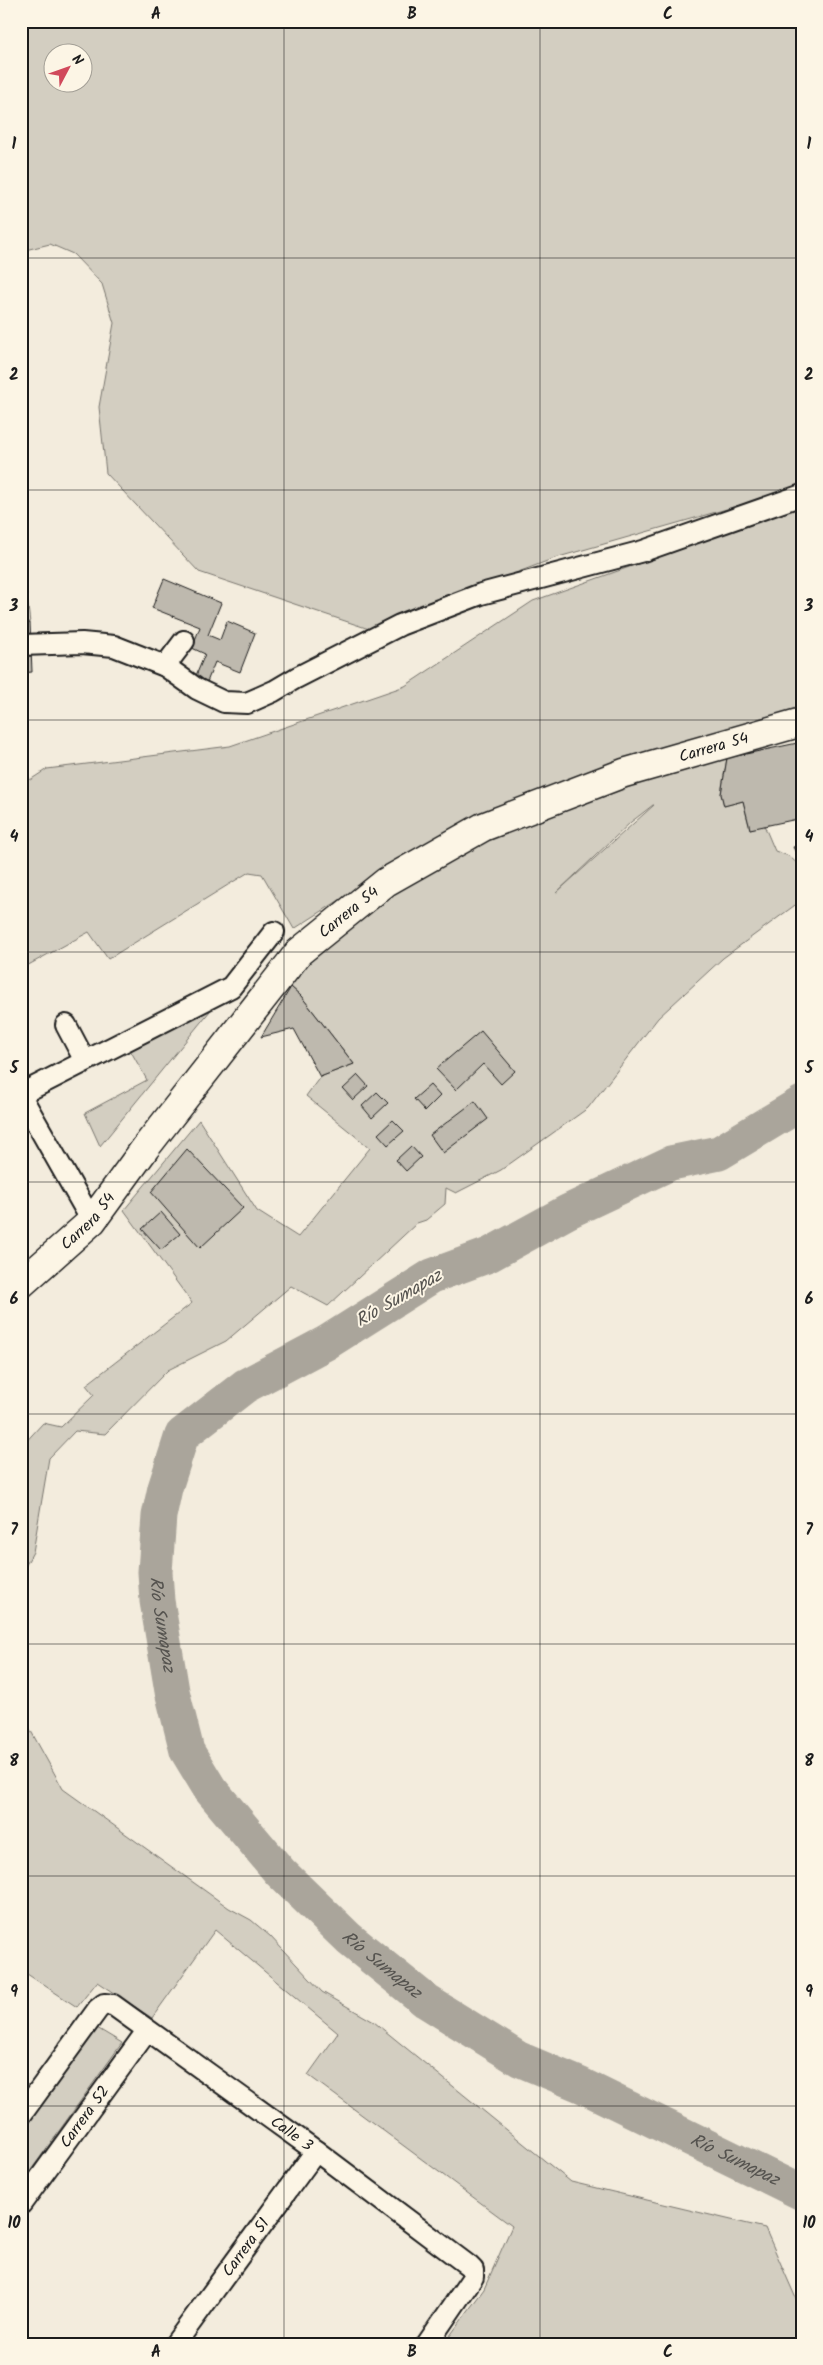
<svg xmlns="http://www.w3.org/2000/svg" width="823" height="2365" font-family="Kalam,sans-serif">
	<rect width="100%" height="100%" fill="#f3ecdd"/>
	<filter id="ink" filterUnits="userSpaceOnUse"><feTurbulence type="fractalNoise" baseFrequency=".02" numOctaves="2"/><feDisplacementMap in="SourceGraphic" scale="10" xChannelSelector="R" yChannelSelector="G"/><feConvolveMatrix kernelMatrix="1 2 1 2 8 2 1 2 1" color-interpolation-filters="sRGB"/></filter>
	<g filter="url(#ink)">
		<path fill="#d3cec1" stroke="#78756e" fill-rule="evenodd" d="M21 21H802V485L786 492 555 558 369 629 199 572 106 473 99 407 114 323 102 284 73 254 50 244 21 251ZM52 52H82V82H52Z
			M802 506V711L385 871 294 929 262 874 249 872 108 959 89 932 21 969V761L30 780 47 769 230 746 405 686 533 601Z
			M21 584 26 589 30 623 21 624Z
			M727 758 721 794 724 806 743 801 750 829 764 825 775 851 789 856 802 868V900L723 958 658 1018 588 1108 501 1170 456 1193 446 1188 445 1204 426 1220 417 1223 328 1306 291 1286 226 1341 168 1370 105 1434 75 1431 49 1458 33 1552 21 1574V1447L43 1423 61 1427 94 1395 86 1385 192 1303 124 1210 199 1120 257 1211 298 1237 370 1148 306 1096 320 1077 354 1064 301 996 291 987 317 945 451 853 629 777ZM653 805H654L556 893 631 822Z
			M219 1000 100 1146 85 1113 147 1080 129 1048Z
			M21 1713 63 1789 229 1908 251 1920 270 1936 322 1992 374 2022 571 2182 765 2228 802 2312V2344H444L484 2289 512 2226 308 2075 338 2033 215 1930 152 2018 97 1982 77 2007 21 1970Z
			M97 2028 122 2043 21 2184V2133Z"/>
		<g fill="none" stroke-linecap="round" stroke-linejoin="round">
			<path stroke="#aaa59b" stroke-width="35" id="s1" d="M802 1103 719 1153 671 1163 567 1212 489 1255 432 1276 326 1343 245 1386 182 1435 165 1488 159 1516 155 1572 157 1601 172 1691 187 1751 210 1789 280 1872 349 1939 426 2001 519 2059 581 2085 802 2193"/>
		</g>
		<path fill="#beb9ae" stroke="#1c1c1c" d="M164 579 221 603 208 635 220 640 227 621 255 633 240 672 215 662 207 682 195 678 205 654 192 648 200 627 152 608Z
			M30 623 32 672 21 673V624Z
			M802 742V818L750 829 743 801 724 806 721 794 727 758Z
			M802 845V858L799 859 793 847Z
			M291 987 301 996 354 1064 320 1077 294 1029 261 1037Z
			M481 1031 515 1071 501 1084 483 1064 456 1090 436 1069Z
			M358 1075 368 1086 353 1100 343 1089Z
			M430 1085 440 1096 425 1111 414 1099Z
			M377 1092 388 1103 372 1118 362 1106Z
			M475 1101 488 1119 443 1153 430 1135Z
			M393 1120 404 1131 388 1145 378 1134Z
			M411 1146 421 1157 406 1171 396 1160Z
			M187 1149 243 1208 200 1248 151 1192Z
			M161 1212 180 1234 161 1250 142 1229Z"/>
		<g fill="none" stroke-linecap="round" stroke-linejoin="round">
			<defs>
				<g id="street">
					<path d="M21 645 82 643 114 646 165 666 197 689 224 702 247 703 274 691 296 678 400 625 481 594 643 551 802 495"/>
					<path d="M165 666 184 641"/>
					<path d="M66 1025 85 1061"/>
					<path d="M21 1094 231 987 274 932"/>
					<path d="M21 1096 92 1221"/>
					<path id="s2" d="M21 2115 98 2009 104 2004 113 2005 316 2151 469 2266 473 2270V2277L427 2344"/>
					<path id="s3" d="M21 2204 147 2031"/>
					<path id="s4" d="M175 2344 316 2151"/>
				</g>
				<g id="primary">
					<path id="s5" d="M21 1284 92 1221 146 1147 299 952 386 882 483 827 624 773 802 722"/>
				</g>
			</defs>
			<use href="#street" stroke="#1c1c1c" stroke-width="24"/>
			<use href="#primary" stroke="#1c1c1c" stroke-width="31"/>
			<use href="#street" stroke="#fcf5e5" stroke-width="20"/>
			<use href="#primary" stroke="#fcf5e5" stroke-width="28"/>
		</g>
	</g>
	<path fill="none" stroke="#1c1c1c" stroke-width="1" stroke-opacity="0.55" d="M284 21V2344M540 21V2344M21 258H802M21 490H802M21 720H802M21 952H802M21 1182H802M21 1414H802M21 1644H802M21 1876H802M21 2106H802"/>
	<g text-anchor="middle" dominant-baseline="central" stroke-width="4" stroke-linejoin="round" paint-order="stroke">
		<g font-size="16" fill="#1c1c1c" stroke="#fcf5e5">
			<text stroke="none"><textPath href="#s5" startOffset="902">Carrera 54</textPath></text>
			<text stroke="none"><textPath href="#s5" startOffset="498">Carrera 54</textPath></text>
			<text stroke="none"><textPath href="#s5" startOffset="92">Carrera 54</textPath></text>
			<text stroke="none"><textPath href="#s3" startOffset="108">Carrera 52</textPath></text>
			<text stroke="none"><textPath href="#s2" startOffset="368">Calle 3</textPath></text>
			<text stroke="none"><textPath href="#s4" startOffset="120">Carrera 51</textPath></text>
		</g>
		<g font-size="18" font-style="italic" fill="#55534f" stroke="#fcf5e5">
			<text transform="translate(399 1299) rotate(-30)">Río Sumapaz</text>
			<text stroke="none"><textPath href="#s1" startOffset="901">Río Sumapaz</textPath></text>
			<text stroke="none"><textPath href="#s1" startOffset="1321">Río Sumapaz</textPath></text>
			<text stroke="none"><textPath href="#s1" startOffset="1726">Río Sumapaz</textPath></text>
		</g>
	</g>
	<rect width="823" height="2365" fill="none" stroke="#fcf5e5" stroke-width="55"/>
	<g transform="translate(68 68) rotate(49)"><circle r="24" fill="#fcf5e5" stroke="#a29e95"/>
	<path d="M0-4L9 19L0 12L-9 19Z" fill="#d1495b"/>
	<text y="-8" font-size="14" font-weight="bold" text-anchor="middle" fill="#1c1c1c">N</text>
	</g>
	<rect x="28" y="28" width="768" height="2310" fill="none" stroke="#1c1c1c" stroke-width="2"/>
	<g font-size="16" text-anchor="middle" font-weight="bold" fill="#1c1c1c">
		<text x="156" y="19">A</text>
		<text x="412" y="19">B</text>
		<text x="668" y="19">C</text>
		<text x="14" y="149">1</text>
		<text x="809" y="149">1</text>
		<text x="14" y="380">2</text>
		<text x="809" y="380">2</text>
		<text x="14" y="611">3</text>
		<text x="809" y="611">3</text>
		<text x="14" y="842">4</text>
		<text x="809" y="842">4</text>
		<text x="14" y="1073">5</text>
		<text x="809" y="1073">5</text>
		<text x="14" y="1304">6</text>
		<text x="809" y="1304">6</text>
		<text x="14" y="1535">7</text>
		<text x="809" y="1535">7</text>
		<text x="14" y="1766">8</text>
		<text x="809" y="1766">8</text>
		<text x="14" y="1997">9</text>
		<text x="809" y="1997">9</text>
		<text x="14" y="2228">10</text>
		<text x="809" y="2228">10</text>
		<text x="156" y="2357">A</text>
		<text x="412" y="2357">B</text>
		<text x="668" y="2357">C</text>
	</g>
</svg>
